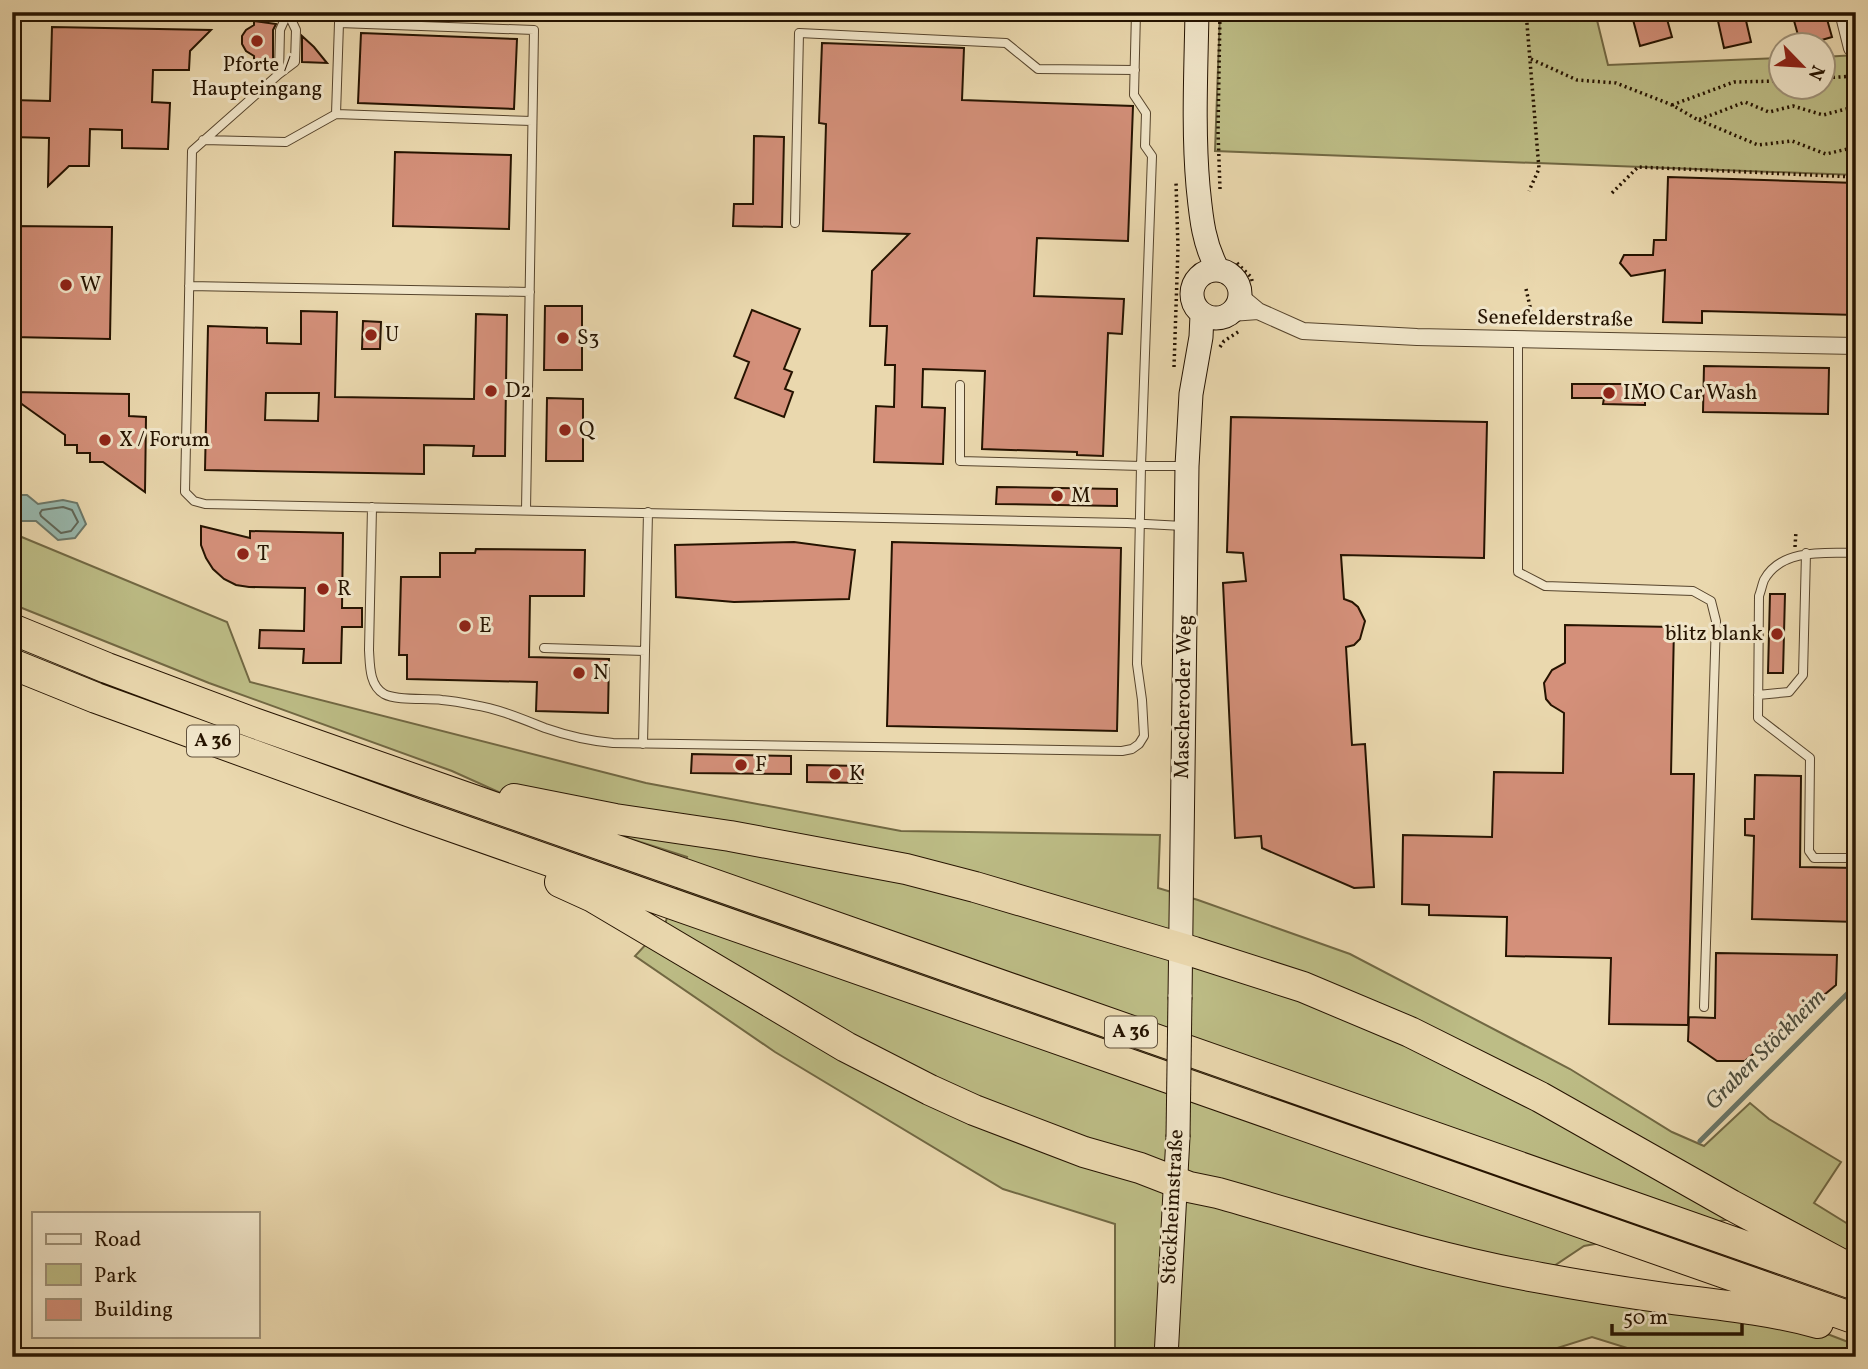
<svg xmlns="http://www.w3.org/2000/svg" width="1868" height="1369" font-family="Vollkorn,serif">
	<rect width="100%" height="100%" fill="#ead8ae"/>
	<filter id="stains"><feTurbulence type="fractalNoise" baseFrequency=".00286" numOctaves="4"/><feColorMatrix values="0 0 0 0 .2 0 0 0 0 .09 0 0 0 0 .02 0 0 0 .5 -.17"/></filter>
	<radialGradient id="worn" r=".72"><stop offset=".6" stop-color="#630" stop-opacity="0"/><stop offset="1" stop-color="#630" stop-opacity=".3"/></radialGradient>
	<path fill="#bdbd86" stroke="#716843" stroke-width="2" d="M1220 12H1595L1608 65 1780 58V88H1822L1823 57 1856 55V175L1215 151Z
		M12 533 227 622 250 682 646 783 901 831 1160 835 1158 888 1198 900 1350 954 1570 1069 1672 1132 1704 1146 1750 1103 1769 1119 1841 1162 1814 1203 1856 1229V1256L1774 1211 1584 1246 1524 1286 1830 1335 1856 1345V1357H1656L1592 1337 1529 1357H1115V1224L1003 1189 775 1052 635 956 665 924 687 857 534 808 452 771 209 683 12 604Z"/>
	<path fill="#98b9af" stroke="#6a7769" stroke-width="2" d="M12 495H27L38 504 63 500 77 503 86 524 75 538 58 540 36 521H12Z"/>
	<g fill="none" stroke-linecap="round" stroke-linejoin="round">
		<path stroke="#5e6658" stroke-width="2" d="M63 507 72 510 78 522 71 531 61 533 41 516 40 513 42 510Z"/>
		<path stroke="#6a7769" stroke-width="5" d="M1700 1141 1856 985"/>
	</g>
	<path fill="#d4907a" stroke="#251300" stroke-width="2" fill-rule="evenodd" d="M1631 12H1665L1672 37 1640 46Z
		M1716 12H1744L1751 42 1724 48Z
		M1809 12H1825L1832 37 1801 46 1793 17Z
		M254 21 276 24 273 30V61H254V56L246 51 242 44V36L246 30 254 25Z
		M52 27 211 30 190 51 189 70H153L152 102 170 103 168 149 122 148V130L90 129 89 166H69L48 186 49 138 12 137V100L50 101Z
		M361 33 517 39 514 109 358 103Z
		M302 36 314 47 327 63 302 62Z
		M822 43 964 48 962 100 1133 106 1128 241 1037 238 1034 296 1124 299 1122 334 1108 333 1103 456 1077 455V452L982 449 985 371 923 369 922 407 945 408 943 464 874 462 876 406 894 407 895 365H885L887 326H870L872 271 909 234 823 231 826 124 819 123Z
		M754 136 784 137 782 227 733 226 734 204H753Z
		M395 152 511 155 509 229 393 226Z
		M1668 177 1856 183V315L1702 311V323L1663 322 1665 270 1631 276 1620 263 1624 255H1653L1654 240H1666Z
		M12 226 112 227 110 339 12 337V303H21V260H12Z
		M545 306H582V370H544Z
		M752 310 800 329 784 369 792 372 785 389 793 392 784 417 735 398 749 362 734 356Z
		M301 311 337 312 335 397 474 399 476 314 507 315 505 456H473L474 446 424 445V474L205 470 208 326 267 328V343L301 344ZM266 393H319L318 421 265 420Z
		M363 321 381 322 380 349H362Z
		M1704 366 1829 368 1828 414 1703 412Z
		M1572 384H1645V405L1603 404 1604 398H1572Z
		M12 392 129 394V416L146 417 145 492 103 462H90V453H77V445H65V435L12 397Z
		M547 398 583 399V461H546Z
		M1231 417 1487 422 1484 558 1341 555 1344 599 1352 602 1358 607 1365 621 1360 639 1354 645 1346 647 1352 745 1365 744 1374 887 1354 888 1262 848 1261 836 1235 838 1223 583 1246 581 1243 553 1227 552Z
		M997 487 1117 489V506L996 504Z
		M201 526 250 538V531L343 533 342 608H362V627H342L341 663H303L304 649 259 648 260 630 304 631 305 588 249 587 236 585 224 579 213 569 206 558 201 545Z
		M794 542 855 550 849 599 734 602 676 597 675 545Z
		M892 542 1121 548 1117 731 887 726Z
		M476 549 585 550 584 596H530L529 657 609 659 608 713 536 711 537 682 407 679V655H399L401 577H440V553H475Z
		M1770 594H1785L1783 673H1768Z
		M1565 625 1674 627 1671 774H1694L1688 1025 1609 1024 1611 958 1506 956 1507 917 1429 915V905L1402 904 1403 835 1492 837 1494 772 1563 773 1564 713 1551 705 1546 699 1544 683 1552 670 1565 663Z
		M692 754 791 756V774L691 773Z
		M807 765 863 766 862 783 807 782Z
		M1755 775 1801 776 1800 867 1856 868V922L1752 919 1754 836 1745 835V819H1754Z
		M1716 953 1837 955 1836 985 1745 1061H1717L1688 1041 1689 1017 1715 1018Z"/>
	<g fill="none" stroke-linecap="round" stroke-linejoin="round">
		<defs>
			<path id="lane" d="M288 12 280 30 279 74 192 151 185 492 194 501 205 504 1127 523 1183 526
				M279 74 295 62 296 30 288 13
				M336 114 339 23 534 30 526 510
				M203 140 286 142 336 114 532 121
				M795 223 799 33 1006 43 1038 69 1135 70
				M189 286 530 292
				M1518 339V572L1545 586 1693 591 1711 601 1716 621 1704 1007
				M960 385V461L1141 466 1152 156 1145 146 1146 113 1134 95 1136 12
				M372 507 369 650C370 665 369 685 384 694 397 701 426 698 442 700 453 701 464 703 474 705 499 709 522 719 545 728 568 736 590 741 613 743L1122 751 1132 749 1139 744 1144 736 1142 700 1137 664 1141 466H1184
				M1856 553C1826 553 1781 548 1764 580 1762 585 1761 591 1759 596L1758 718 1810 758 1809 851 1814 858H1856
				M544 648 645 651
				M1758 695 1789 692 1803 675 1806 553
				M643 744 648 512"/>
			<path id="street" d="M1843 12 1852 48
				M1240 296 1258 311 1303 331 1417 337 1856 346
				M1231 313 1258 311"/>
			<path id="secondary" d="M1197 12C1196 70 1193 129 1198 186 1201 216 1203 243 1218 270
				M1192 294a24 24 0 1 1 48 0a24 24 0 1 1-48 0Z
				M1180 997 1187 466 1191 394 1201 337 1202 315
				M1166 1357 1178 1137"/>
			<path id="highway" d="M12 629 107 668 254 723 1856 1285
				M12 664 96 698 416 814 1856 1319
				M514 799 615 819 730 836 906 869 975 887 1194 952 1303 987 1410 1032 1540 1097 1731 1205 1843 1265
				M560 882 593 897 846 1047 930 1090 974 1110 1084 1152 1140 1168 1189 1187 1218 1193C1324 1223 1432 1259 1541 1278 1584 1286 1628 1293 1672 1299 1721 1305 1771 1310 1818 1323"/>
		</defs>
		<use href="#lane" stroke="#56442c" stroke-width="10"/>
		<use href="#street" stroke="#56442c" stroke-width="18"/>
		<use href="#secondary" stroke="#251300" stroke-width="25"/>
		<use href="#highway" stroke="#251300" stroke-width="32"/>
		<path stroke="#251300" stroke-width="3.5" stroke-dasharray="2 3.5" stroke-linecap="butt" d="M1526 12 1539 169 1529 191
			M1531 59 1577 80 1616 83 1672 105 1698 120 1745 102 1769 112 1793 106 1823 115 1850 108 1856 114
			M1822 78 1856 76
			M1672 105 1734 82 1780 81
			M1699 120 1758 145 1792 141 1826 154 1856 147
			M1220 189 1218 132 1220 12
			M1612 193 1638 167 1856 177
			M1237 263 1251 277 1253 284
			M1526 289 1534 324
			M1220 347 1224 341 1241 330
			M1174 367 1178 248 1176 182
			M1795 547 1796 531"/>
		<use href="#lane" stroke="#f1e6ca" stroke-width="8"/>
		<use href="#street" stroke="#f1e6ca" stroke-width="16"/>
		<use href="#secondary" stroke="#f1e6ca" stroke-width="23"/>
		<use href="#highway" stroke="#ead8ae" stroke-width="30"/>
		<defs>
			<path id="secondary-bridge" d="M1178 1137 1180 997"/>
		</defs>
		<use href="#secondary-bridge" stroke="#251300" stroke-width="25" stroke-linecap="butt"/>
		<use href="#secondary-bridge" stroke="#f1e6ca" stroke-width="23"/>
	</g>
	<g fill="#8f2418" stroke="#f1e6ca" stroke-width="2.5">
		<circle cx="257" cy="41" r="7"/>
		<circle cx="66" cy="285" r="7"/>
		<circle cx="371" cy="335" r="7"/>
		<circle cx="563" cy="338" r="7"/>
		<circle cx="491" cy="391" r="7"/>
		<circle cx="1609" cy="393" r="7"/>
		<circle cx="565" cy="430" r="7"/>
		<circle cx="105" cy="440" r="7"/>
		<circle cx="1057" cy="496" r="7"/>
		<circle cx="243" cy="554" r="7"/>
		<circle cx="323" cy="589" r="7"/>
		<circle cx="465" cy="626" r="7"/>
		<circle cx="1777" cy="634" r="7"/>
		<circle cx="579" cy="673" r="7"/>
		<circle cx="741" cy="765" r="7"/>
		<circle cx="835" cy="774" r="7"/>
	</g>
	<g text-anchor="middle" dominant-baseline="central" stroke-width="6" stroke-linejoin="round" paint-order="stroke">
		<g fill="#f1e6ca" stroke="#62523d" stroke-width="2">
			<rect x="187" y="725.5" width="52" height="31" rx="5"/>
			<rect x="1105" y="1016.5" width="52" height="31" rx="5"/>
		</g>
		<g font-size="19" font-weight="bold" fill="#251300">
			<text x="213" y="741">A 36</text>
			<text x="1131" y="1032">A 36</text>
		</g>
		<g font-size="21" fill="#251300" stroke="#f1e6ca" text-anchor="start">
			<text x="257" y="65" text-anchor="middle">Pforte /<tspan x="257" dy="24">Haupteingang</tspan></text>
			<text x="80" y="285">W</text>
			<text x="385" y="335">U</text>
			<text x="577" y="338">S3</text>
			<text x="505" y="391">D2</text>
			<text x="1623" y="393">IMO Car Wash</text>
			<text x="579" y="430">Q</text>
			<text x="119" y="440">X / Forum</text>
			<text x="1071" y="496">M</text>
			<text x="257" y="554">T</text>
			<text x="337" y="589">R</text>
			<text x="479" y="626">E</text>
			<text x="1763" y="634" text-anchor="end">blitz blank</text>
			<text x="593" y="673">N</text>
			<text x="755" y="765">F</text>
			<text x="849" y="774">K</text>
		</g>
		<g font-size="21" fill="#251300" stroke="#f1e6ca">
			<text transform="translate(1555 319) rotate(1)">Senefelderstraße</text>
			<text transform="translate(1184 697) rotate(-89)">Mascheroder Weg</text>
			<text transform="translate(1173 1207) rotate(-87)">Stöckheimstraße</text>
		</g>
		<g font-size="23" font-style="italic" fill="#4d4d3d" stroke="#f1e6ca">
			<text transform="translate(1766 1050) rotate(-45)">Graben Stöckheim</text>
		</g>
	</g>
	<rect width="1868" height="1369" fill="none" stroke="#ead8ae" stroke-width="42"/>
	<rect x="14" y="14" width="1840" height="1341" fill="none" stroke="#251300" stroke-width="3.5"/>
	<rect x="21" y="21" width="1826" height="1327" fill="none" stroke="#251300" stroke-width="2"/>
	<rect x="32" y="1212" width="228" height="126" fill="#f1e6ca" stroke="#9f9279" stroke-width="2"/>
	<rect x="46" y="1234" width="35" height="10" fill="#f1e6ca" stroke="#9f9279" stroke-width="2"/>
	<text x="94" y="1246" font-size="21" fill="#251300">Road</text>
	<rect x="46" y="1264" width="35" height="21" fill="#bdbd86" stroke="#9f9279" stroke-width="2"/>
	<text x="94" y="1282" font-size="21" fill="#251300">Park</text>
	<rect x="46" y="1299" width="35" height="21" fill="#d4907a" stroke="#9f9279" stroke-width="2"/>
	<text x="94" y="1316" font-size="21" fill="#251300">Building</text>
	<g transform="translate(1802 66) rotate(115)"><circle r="33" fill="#f1e6ca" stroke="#9f9279" stroke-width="2"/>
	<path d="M0-5L12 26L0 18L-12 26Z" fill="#8f2418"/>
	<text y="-10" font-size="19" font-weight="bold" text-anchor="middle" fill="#251300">N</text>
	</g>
	<path d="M1612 1324v10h130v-10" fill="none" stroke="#251300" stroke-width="3.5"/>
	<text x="1623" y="1324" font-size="21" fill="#251300" stroke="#f1e6ca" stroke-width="5" paint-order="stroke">50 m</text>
	<rect width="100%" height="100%" filter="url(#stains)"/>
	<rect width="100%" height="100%" fill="url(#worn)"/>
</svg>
